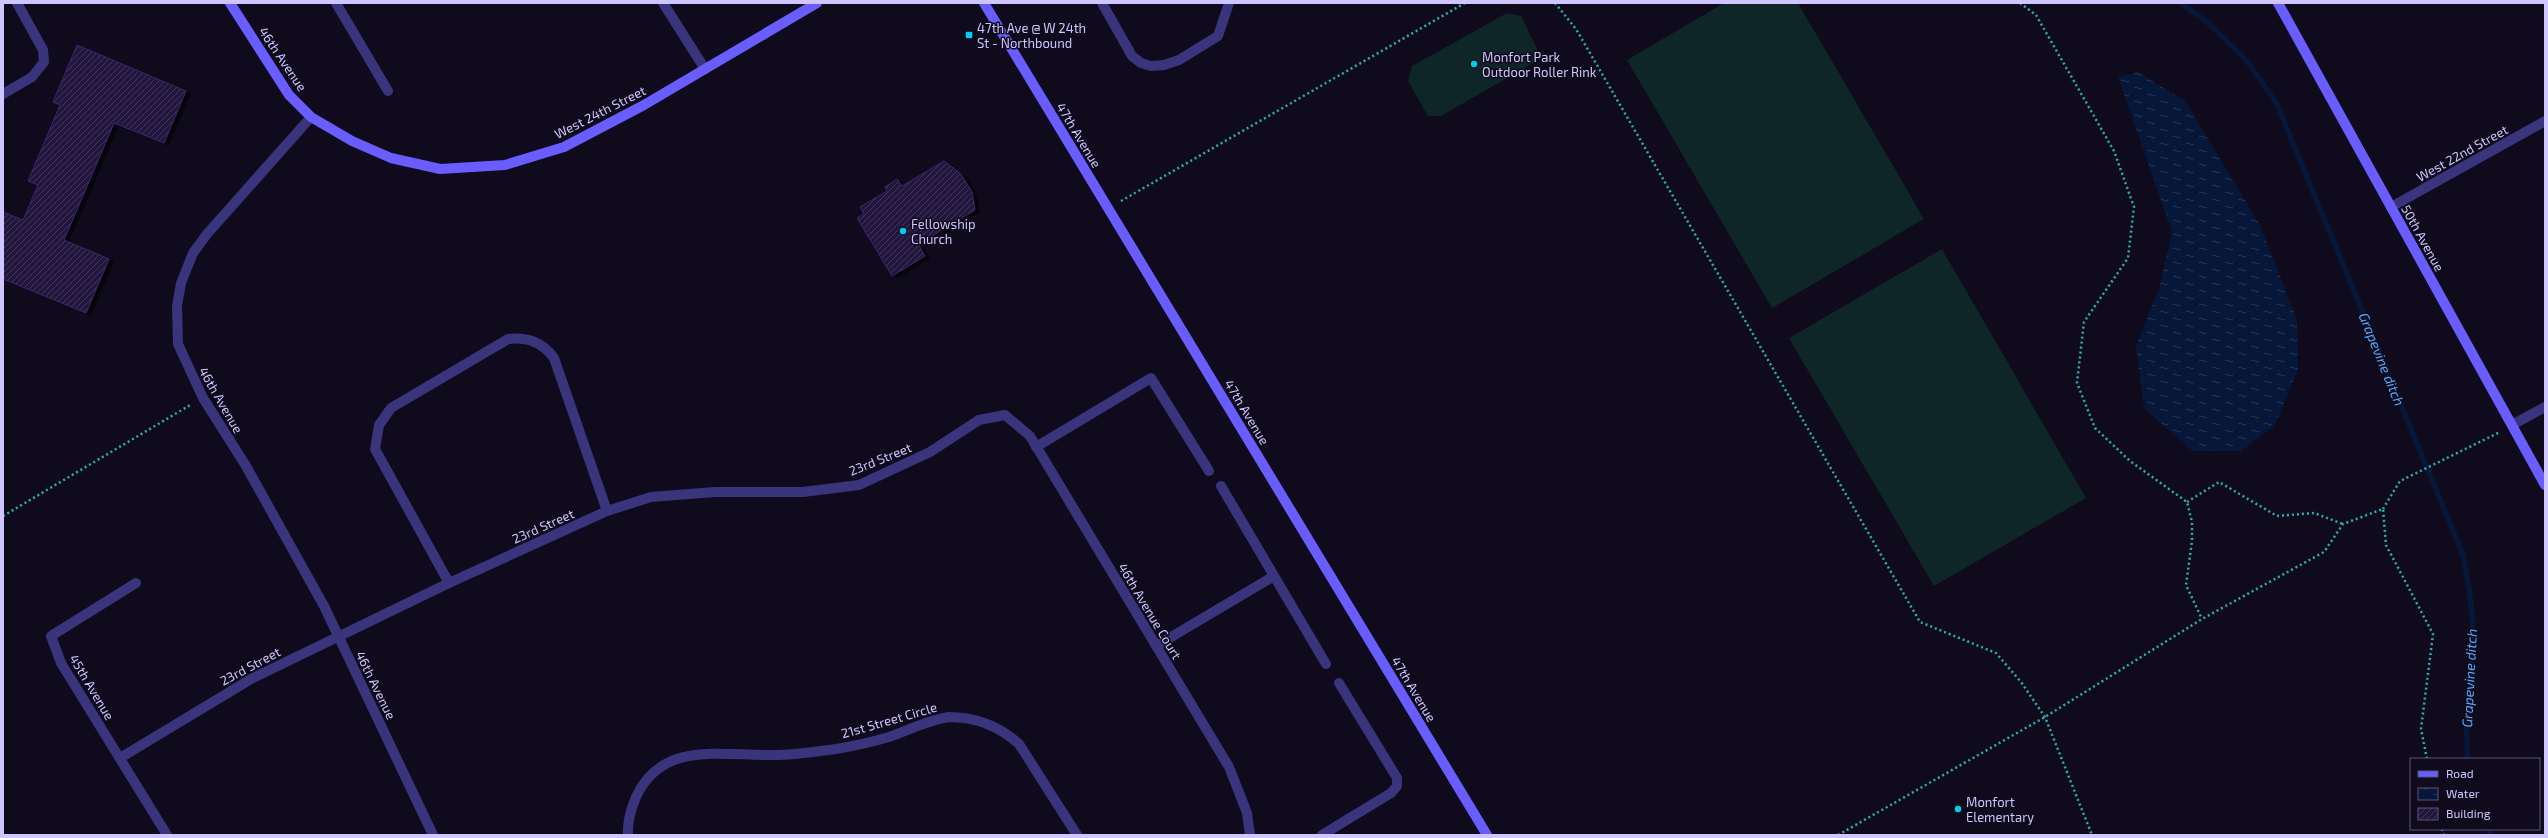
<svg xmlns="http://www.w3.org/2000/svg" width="2548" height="838" font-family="'Exo 2',sans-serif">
	<defs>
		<pattern id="water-ripples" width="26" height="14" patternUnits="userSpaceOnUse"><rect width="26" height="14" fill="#071739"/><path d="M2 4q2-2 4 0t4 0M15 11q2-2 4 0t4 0" fill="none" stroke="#2a3757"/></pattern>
		<pattern id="building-hatch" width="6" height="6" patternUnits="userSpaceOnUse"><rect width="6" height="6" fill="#20163e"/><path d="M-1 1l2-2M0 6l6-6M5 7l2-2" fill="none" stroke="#3f365b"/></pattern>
		<filter id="shadow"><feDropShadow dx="4.5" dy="2.5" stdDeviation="0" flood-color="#0009"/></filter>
	</defs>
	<rect width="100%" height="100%" fill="#0f0b1c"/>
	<path fill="#0e2627" d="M1724 3H1798L1924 219 1772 308 1627 60Z
		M1507 13 1521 16 1538 51 1535 62 1441 116H1428L1408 81 1412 66Z
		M1942 249 2086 498 1934 586 1789 338Z"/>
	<path fill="url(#water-ripples)" d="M2138 72 2185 101 2260 225 2297 320 2298 369 2275 425 2241 451H2192L2144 408 2136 346 2159 289 2172 232 2118 77Z"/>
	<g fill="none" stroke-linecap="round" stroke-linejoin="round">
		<path stroke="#071739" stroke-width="5.5" d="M2181 3 2207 22 2246 60 2276 102 2463 555C2468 582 2473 609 2473 637 2474 678 2463 718 2468 759
			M2489 829 2491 835"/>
	</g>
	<path fill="url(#building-hatch)" stroke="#38276b" filter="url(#shadow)" d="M77 45 186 91 164 143 114 123 64 240 109 259 86 313 3 279V212L23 220 38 185 28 181 60 105 53 102Z
		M944 161 961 174 972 192 975 210 918 244 925 256 892 276 857 218 864 214 860 207 887 191 885 187 897 179 902 186Z"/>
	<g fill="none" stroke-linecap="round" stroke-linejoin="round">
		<path stroke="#29b0af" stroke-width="2.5" stroke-dasharray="2 3" stroke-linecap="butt" d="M1555 3 1576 29 1920 622 1996 653 2021 682 2045 717 2092 835
			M2020 3 2036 15 2114 151 2134 207 2128 258 2084 322 2077 383 2095 428 2130 461 2187 502 2192 522V541L2186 585 2202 619
			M1121 201 1465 3
			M2187 502 2219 482 2277 516 2314 513 2343 524
			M2383 509 2400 481 2500 432
			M3 516 192 404
			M2442 829 2444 835
			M1838 835 2045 717 2202 619 2324 552 2343 524 2383 509 2386 545 2433 634 2421 729 2427 759"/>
		<path stroke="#3a347d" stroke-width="10" d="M336 3 388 91
			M663 3 705 69
			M1102 3 1132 56 1141 63 1151 66 1164 65 1179 60 1218 36 1229 3
			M3 94 32 77 44 62 43 50 17 3
			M1036 447 1151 378 1209 471
			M1221 486 1326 664
			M449 583 375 449 379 425 391 408 508 339C528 337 542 342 554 358L607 511
			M1156 646 1274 576
			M1322 835 1391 793 1397 786V778L1339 683"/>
		<path stroke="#3a347d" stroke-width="10" d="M311 117 207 234 193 253 181 283 177 306 178 344 203 398 246 466 324 606 433 835
			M2391 207 2545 121
			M2512 425 2545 407
			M136 583 51 636 61 663 167 835
			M120 758 251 679 449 583 607 511 651 497 715 492H803L859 485 930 452 979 420 1005 415 1030 436 1229 767 1247 813 1250 835
			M628 835C627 822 631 809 636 797 661 742 718 755 767 755 790 756 813 752 836 749 854 746 872 742 889 737 909 730 928 720 949 717 976 717 999 726 1019 744L1077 835"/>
		<path stroke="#695dff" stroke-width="10" d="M230 3 289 95 311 117 352 141 391 158 440 169 505 165 564 147 644 105 817 3
			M984 3 1487 835
			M2278 3 2545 485"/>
	</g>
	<g fill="#00cdf1" stroke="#0f0b1c" stroke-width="1.5">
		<rect x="965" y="31" width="8" height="8" rx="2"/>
		<circle cx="1474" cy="64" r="4"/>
		<circle cx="903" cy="231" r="4"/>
		<circle cx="1958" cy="809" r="4"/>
	</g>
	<g text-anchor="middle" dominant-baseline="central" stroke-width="3" stroke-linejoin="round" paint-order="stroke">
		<g font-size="13" fill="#cfc6ff" stroke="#0f0b1c" text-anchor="start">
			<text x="977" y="28">47th Ave @ W 24th<tspan x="977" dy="15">St - Northbound</tspan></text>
			<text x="1482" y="57">Monfort Park<tspan x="1482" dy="15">Outdoor Roller Rink</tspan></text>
			<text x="911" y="224">Fellowship<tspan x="911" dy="15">Church</tspan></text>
			<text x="1966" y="802">Monfort<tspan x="1966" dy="15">Elementary</tspan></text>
		</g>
		<g font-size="13" fill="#cfc6ff" stroke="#0f0b1c">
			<text transform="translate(283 59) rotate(56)">46th Avenue</text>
			<text transform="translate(600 112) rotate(-27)">West 24th Street</text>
			<text transform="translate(1079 135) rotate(59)">47th Avenue</text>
			<text transform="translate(2462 153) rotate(-29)">West 22nd Street</text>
			<text transform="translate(2423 238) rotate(61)">50th Avenue</text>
			<text transform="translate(221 400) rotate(60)">46th Avenue</text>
			<text transform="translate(1247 412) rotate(59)">47th Avenue</text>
			<text transform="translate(880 459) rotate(-22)">23rd Street</text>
			<text transform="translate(543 526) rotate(-24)">23rd Street</text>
			<text transform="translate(1150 611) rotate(59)">46th Avenue Court</text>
			<text transform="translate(250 666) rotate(-28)">23rd Street</text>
			<text transform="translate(376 685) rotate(64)">46th Avenue</text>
			<text transform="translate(92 687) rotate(59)">45th Avenue</text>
			<text transform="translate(1414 689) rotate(59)">47th Avenue</text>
			<text transform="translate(889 720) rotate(-16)">21st Street Circle</text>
		</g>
		<g font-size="14" font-style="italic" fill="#54a8ff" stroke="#0f0b1c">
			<text transform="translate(2382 359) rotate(68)">Grapevine ditch</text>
			<text transform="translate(2469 678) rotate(-87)">Grapevine ditch</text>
		</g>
	</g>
	<rect width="2548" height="838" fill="none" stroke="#cfc6ff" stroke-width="8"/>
	<rect x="2410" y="758" width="130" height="72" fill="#0f0b1c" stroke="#5c5677"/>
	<rect x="2418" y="771" width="20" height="6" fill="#695dff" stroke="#5c5677"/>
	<text x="2446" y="778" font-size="12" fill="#cfc6ff">Road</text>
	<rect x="2418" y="788" width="20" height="12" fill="url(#water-ripples)" stroke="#5c5677"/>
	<text x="2446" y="798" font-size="12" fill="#cfc6ff">Water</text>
	<rect x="2418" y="808" width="20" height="12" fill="url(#building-hatch)" stroke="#5c5677"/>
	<text x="2446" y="818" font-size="12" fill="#cfc6ff">Building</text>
</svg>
